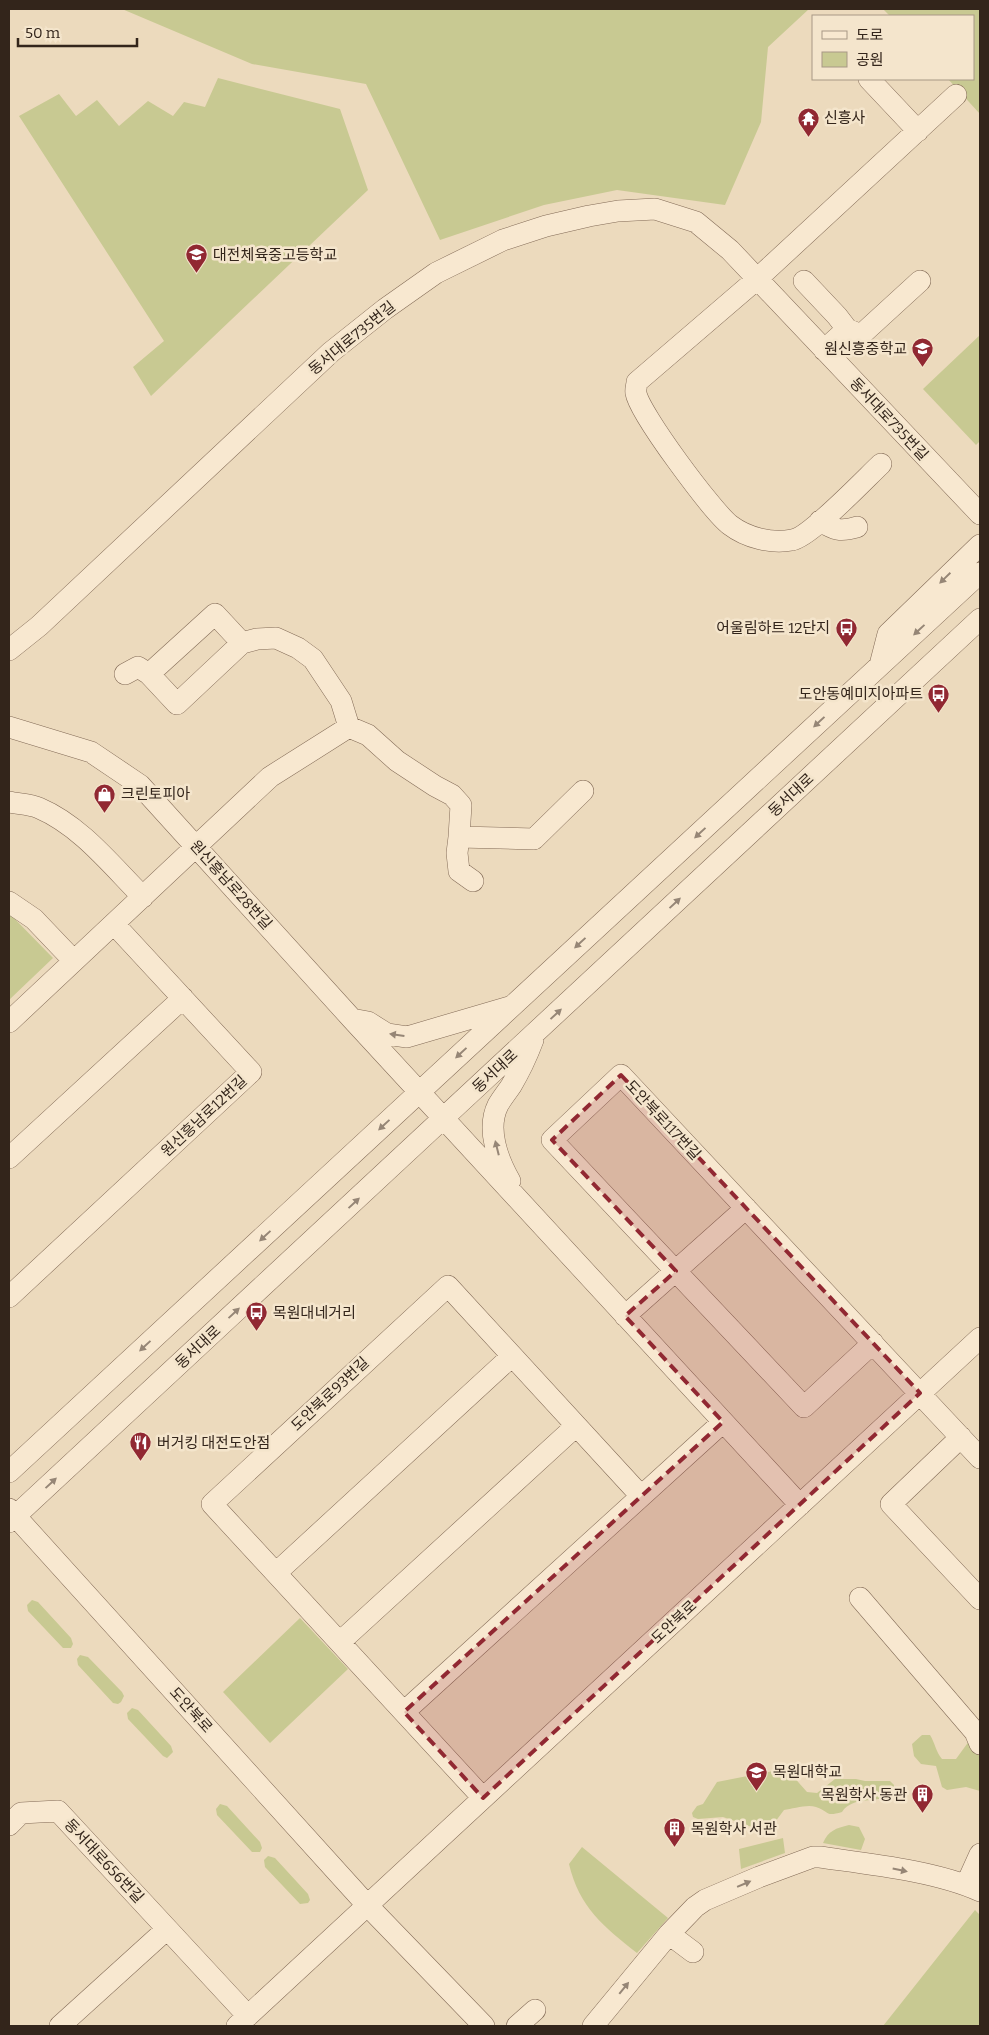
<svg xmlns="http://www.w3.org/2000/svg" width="989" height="2035" font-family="Bitter,'Noto Sans KR',serif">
	<rect width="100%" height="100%" fill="#ecdabd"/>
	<path fill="#c8c992" d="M122 9H809L768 47 761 122 725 205 617 190 544 205 440 240 366 84 252 64Z
		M883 9H980V114L948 79H973V16H890Z
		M218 78 340 109 368 190 151 396 133 367 164 341 19 116 59 94 76 116 97 100 119 126 148 101 173 116 184 102 205 107Z
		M980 335V441L976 445 923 389Z
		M9 913 53 958 9 1000Z
		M32 1600 38 1602 71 1638 73 1644 71 1648H63L28 1611 27 1605Z
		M300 1618 348 1669 270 1743 223 1692Z
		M80 1655 88 1657 122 1692 124 1696 121 1702 118 1704 113 1703 78 1665 77 1659Z
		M132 1708 138 1710 171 1746 173 1752 167 1758 163 1756 128 1719 127 1713Z
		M922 1735H930C935 1743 936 1752 942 1759H956L972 1737 980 1739V1791L966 1787 947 1790 942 1787 936 1766 921 1764 914 1756 912 1744Z
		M783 1769 791 1774 807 1792 817 1793 835 1779H856L865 1781H890L894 1785 893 1794C878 1804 853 1795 842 1812 825 1817 830 1812 816 1807 807 1804 793 1809 784 1810L775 1822 752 1827 723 1817 698 1819 693 1817 692 1813 697 1806 703 1804 717 1782Z
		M220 1804 227 1806 260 1842 262 1848 260 1852H252L217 1815 216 1809Z
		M849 1825 859 1827 865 1839 861 1850 823 1843C828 1831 836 1828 849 1825Z
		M783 1838 785 1853 741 1869 739 1849Z
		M582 1847 668 1918 637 1953C604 1927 579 1907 569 1864Z
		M268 1856 275 1858 308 1894 310 1900 308 1903 300 1904 265 1867 264 1860Z
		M975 1910 980 1915V2026H883Z"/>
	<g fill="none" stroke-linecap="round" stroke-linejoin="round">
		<defs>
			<path id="minor" d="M869 79 918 131
				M804 281 837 316 847 329
				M824 350 847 329 861 335 920 281
				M881 464C865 479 809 538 792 540 772 544 747 538 730 525 713 512 639 413 636 393 635 390 637 385 637 382L757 279 956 95
				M820 521C835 530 840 532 857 527
				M242 643 177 704 149 674 215 614 242 643 257 639 276 638 298 648 313 659 341 701 349 727
				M9 650 39 626 331 352 385 309 436 273 503 240 546 226 589 216 618 211 655 209 696 222 730 250 980 514
				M880 665 888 634 980 545
				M125 674 138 667 149 674
				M9 727 91 752 140 785 352 1019 800 1505
				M9 802C18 804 30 804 39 808 81 826 112 866 143 897
				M459 837 457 853 459 871 473 881
				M9 902 34 919 74 961
				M357 1020 368 1022 387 1034 407 1037 509 1007
				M9 1022 270 777 349 727 368 735 397 761 435 786 452 795 461 805 459 837 534 839 583 791
				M9 1158 183 998
				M510 1181C498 1160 486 1129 498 1105 502 1098 507 1092 511 1086 520 1071 527 1056 533 1040
				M9 1297 251 1072 114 924
				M625 1316 746 1208
				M873 1343 804 1407 552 1140 621 1075 980 1458
				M961 1437 891 1504 980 1599
				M9 1472 980 573
				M9 1509 367 1905 484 2026
				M9 1522 980 619
				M276 1573 512 1356
				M860 1598 975 1732 980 1744
				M340 1642 576 1426
				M404 1712 723 1422
				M483 1798 212 1504 448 1286 641 1496
				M9 1825 21 1813 58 1811 248 2016
				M966 1885 980 1854
				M669 1934 693 1952
				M60 2026 167 1929
				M237 2026 980 1338
				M517 2026 535 2010
				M593 2026 669 1934 695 1907 705 1900 759 1877 813 1857H820C869 1864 936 1871 980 1891"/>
		</defs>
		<use href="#minor" stroke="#836b57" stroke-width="22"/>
		<use href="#minor" stroke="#f8e8d0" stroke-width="21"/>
	</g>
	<defs><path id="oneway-solid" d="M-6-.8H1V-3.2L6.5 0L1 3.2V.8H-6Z" transform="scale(1.25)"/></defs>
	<g fill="#968676">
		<use href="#oneway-solid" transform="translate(945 578) rotate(136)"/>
		<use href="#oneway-solid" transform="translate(919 630) rotate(137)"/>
		<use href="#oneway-solid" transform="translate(819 722) rotate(137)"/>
		<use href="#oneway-solid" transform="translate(700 833) rotate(137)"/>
		<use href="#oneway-solid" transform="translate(675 903) rotate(-43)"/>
		<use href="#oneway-solid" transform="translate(580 943) rotate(137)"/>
		<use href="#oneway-solid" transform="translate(556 1014) rotate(-43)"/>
		<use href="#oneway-solid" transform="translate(397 1035) rotate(-172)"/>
		<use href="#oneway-solid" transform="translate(461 1053) rotate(137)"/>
		<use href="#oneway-solid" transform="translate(384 1125) rotate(137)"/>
		<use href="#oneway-solid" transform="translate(497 1148) rotate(-104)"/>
		<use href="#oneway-solid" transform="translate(354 1203) rotate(-43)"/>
		<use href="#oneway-solid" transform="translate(265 1236) rotate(137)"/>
		<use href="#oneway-solid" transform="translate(234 1313) rotate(-43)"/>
		<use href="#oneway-solid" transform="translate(145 1346) rotate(137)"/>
		<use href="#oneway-solid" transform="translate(51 1483) rotate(-43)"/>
		<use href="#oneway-solid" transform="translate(900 1870) rotate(12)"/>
		<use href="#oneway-solid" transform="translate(744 1884) rotate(-23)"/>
		<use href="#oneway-solid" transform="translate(624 1988) rotate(-51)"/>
	</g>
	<path fill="#912832" fill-opacity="0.2" stroke="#912832" stroke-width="4" stroke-dasharray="10 6" stroke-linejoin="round" d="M621 1075 920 1393 483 1798 404 1712 723 1422 625 1316 676 1271 552 1140Z"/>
	<defs>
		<symbol id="temple-pin" viewBox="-11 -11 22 30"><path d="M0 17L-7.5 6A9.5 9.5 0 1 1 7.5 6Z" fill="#912832" stroke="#f4e5cc"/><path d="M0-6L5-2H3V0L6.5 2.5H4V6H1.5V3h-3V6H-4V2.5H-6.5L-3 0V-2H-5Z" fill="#fff"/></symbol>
		<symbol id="school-pin" viewBox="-11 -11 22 30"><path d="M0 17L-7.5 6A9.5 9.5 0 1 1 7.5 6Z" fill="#912832" stroke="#f4e5cc"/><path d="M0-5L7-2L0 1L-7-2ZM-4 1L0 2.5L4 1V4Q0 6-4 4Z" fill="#fff"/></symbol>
		<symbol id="bus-pin" viewBox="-11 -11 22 30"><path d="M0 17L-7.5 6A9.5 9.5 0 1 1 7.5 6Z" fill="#912832" stroke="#f4e5cc"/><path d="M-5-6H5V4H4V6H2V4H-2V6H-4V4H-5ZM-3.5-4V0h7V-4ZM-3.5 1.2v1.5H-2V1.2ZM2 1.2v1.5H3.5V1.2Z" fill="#fff"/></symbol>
		<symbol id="shop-pin" viewBox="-11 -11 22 30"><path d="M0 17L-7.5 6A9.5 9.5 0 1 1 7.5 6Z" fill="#912832" stroke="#f4e5cc"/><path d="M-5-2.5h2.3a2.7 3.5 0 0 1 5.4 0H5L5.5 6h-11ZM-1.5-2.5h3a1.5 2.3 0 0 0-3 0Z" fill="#fff"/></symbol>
		<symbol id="restaurant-pin" viewBox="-11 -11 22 30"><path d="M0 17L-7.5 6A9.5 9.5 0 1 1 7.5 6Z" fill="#912832" stroke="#f4e5cc"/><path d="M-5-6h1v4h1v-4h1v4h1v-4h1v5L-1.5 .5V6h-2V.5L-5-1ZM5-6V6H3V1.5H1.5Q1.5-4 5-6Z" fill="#fff"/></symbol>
		<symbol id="university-pin" viewBox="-11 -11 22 30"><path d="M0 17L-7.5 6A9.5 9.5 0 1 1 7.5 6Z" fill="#912832" stroke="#f4e5cc"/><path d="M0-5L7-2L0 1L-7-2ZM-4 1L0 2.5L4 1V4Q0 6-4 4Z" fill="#fff"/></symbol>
		<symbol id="building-pin" viewBox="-11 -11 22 30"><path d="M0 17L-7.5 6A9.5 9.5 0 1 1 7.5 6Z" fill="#912832" stroke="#f4e5cc"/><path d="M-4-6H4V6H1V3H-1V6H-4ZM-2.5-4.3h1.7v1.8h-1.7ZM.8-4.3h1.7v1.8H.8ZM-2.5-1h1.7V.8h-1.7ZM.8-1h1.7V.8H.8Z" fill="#fff"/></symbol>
	</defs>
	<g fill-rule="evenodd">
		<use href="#temple-pin" x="796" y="106" width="25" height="34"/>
		<use href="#school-pin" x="184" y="242" width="25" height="34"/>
		<use href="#school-pin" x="910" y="336" width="25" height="34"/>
		<use href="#bus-pin" x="834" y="616" width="25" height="34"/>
		<use href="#bus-pin" x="926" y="682" width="25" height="34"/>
		<use href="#shop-pin" x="92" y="782" width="25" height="34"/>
		<use href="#bus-pin" x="244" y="1300" width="25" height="34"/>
		<use href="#restaurant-pin" x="128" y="1430" width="25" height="34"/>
		<use href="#university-pin" x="744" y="1760" width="25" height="34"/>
		<use href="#building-pin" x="910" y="1782" width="25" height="34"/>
		<use href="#building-pin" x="662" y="1816" width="25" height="34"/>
	</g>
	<g text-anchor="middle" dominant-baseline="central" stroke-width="5" stroke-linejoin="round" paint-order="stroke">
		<g font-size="15" fill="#33251b" stroke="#f4e5cc" text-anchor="start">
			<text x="824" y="118">신흥사</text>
			<text x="213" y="255">대전체육중고등학교</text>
			<text x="907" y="349" text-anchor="end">원신흥중학교</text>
			<text x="830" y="628" text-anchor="end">어울림하트 12단지</text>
			<text x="923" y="694" text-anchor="end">도안동예미지아파트</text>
			<text x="121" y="794">크린토피아</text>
			<text x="273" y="1313">목원대네거리</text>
			<text x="157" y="1443">버거킹 대전도안점</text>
			<text x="773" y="1772">목원대학교</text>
			<text x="907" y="1795" text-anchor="end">목원학사 동관</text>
			<text x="691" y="1829">목원학사 서관</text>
		</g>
		<g font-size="15" fill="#33251b" stroke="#f4e5cc">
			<text transform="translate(352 338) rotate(-39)">동서대로735번길</text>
			<text transform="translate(889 419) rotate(47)">동서대로735번길</text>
			<text transform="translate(791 795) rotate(-43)">동서대로</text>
			<text transform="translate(231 885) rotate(48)">원신흥남로28번길</text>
			<text transform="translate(495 1071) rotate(-43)">동서대로</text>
			<text transform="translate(204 1116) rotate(-43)">원신흥남로12번길</text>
			<text transform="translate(663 1120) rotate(47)">도안북로117번길</text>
			<text transform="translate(198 1347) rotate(-43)">동서대로</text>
			<text transform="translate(330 1394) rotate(-43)">도안북로93번길</text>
			<text transform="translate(674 1622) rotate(-43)">도안북로</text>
			<text transform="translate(191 1710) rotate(48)">도안북로</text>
			<text transform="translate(104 1861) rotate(47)">동서대로656번길</text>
		</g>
	</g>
	<rect width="989" height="2035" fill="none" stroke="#33251b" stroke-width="20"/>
	<rect x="812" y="15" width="162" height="65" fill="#f4e5cc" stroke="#a79885"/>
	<rect x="822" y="31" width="25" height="8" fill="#f8e8d0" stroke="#a79885"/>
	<text x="856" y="40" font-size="15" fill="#33251b">도로</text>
	<rect x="822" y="52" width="25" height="15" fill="#c8c992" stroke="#a79885"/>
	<text x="856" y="65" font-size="15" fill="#33251b">공원</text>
	<path d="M18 38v8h119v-8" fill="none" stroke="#33251b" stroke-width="2.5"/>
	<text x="25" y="38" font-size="15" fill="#33251b" stroke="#f4e5cc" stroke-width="4" paint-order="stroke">50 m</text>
</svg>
